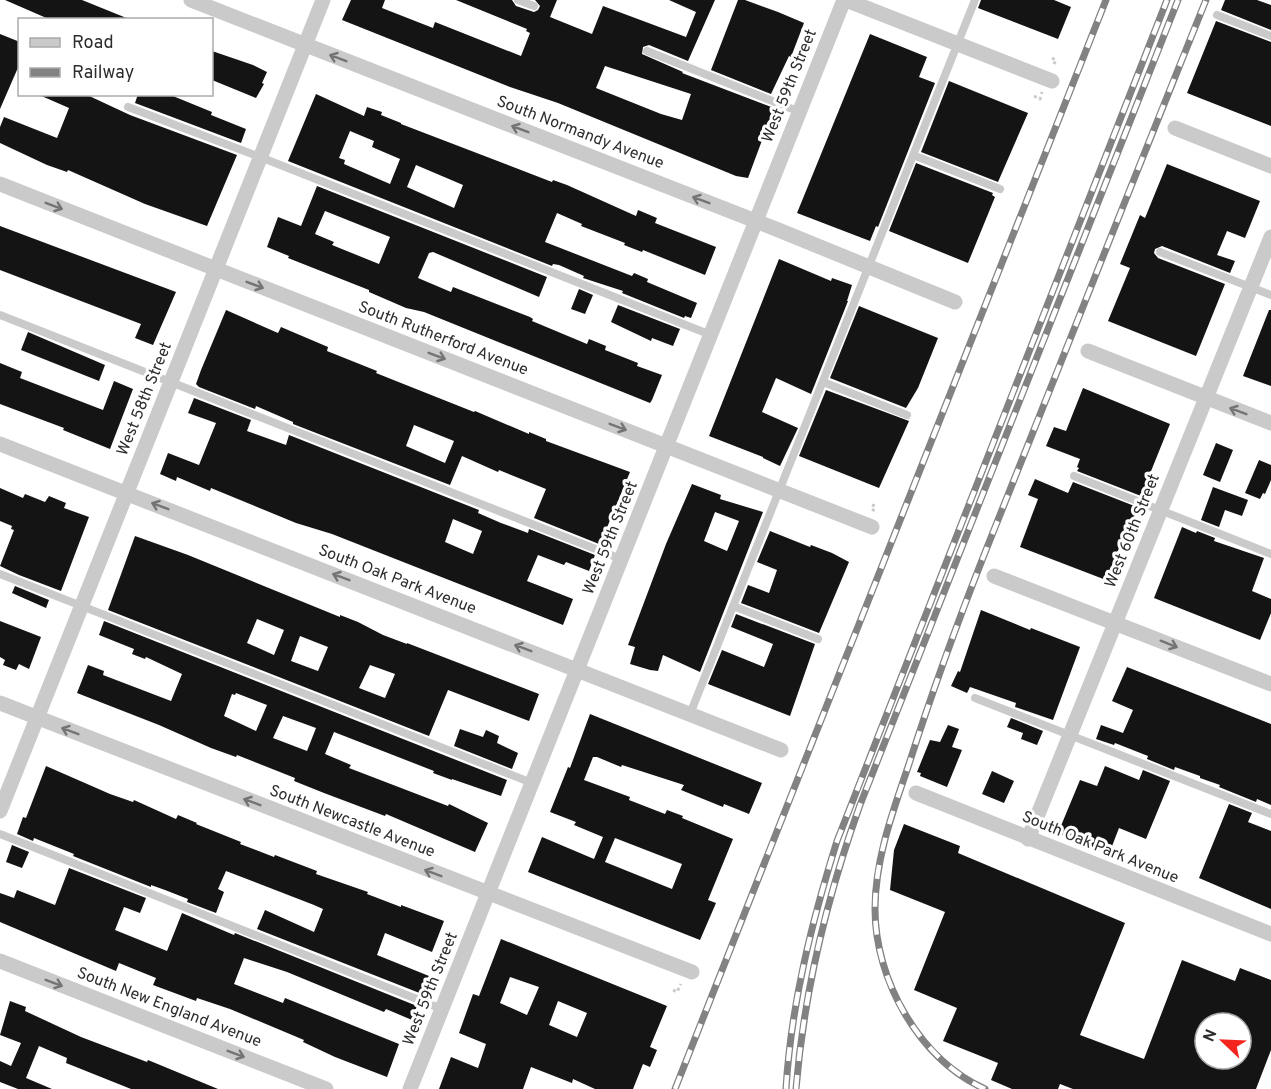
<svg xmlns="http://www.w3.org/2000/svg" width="1271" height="1089" font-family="Overpass,sans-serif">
	<rect width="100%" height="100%" fill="#fff"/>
	<path fill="#141414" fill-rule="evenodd" d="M5 0H82L129 19 51 20Z
		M351 0H385L382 8 433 28 435 22 521 56 530 33 526 31 527 29 456 0H512L516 6 534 12 538 10 540 6 535 0H557L550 17 592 34 603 6 686 37 696 12 669 0H715L688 61 649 45 643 47 642 54 683 72 682 73 774 108 748 178 736 176 558 103 510 87 342 20ZM605 66 691 94 682 120 661 114 596 88Z
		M738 0H745L778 12 804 23 791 57 789 56 771 94 711 70Z
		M981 0H1054L1071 7 1058 39 978 8Z
		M1225 0H1257L1271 5V30L1221 10Z
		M1216 21 1271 42V126L1187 93Z
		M0 34 20 42V63L0 109Z
		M870 34 927 57 919 77 935 83 878 227 876 226 870 241 797 213Z
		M212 51 253 65 267 72 262 83 264 84 256 98 212 80Z
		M949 81 1028 113 998 182 921 152Z
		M37 94H85L130 115 237 155 207 226 145 204 68 170 67 172 47 165 0 143V127L4 117 57 138 69 108Z
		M138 94H168L212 112 211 115 246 129 241 143 135 103Z
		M316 94 364 116 367 107 382 112 381 115 401 123V124L552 182 553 180 567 185 636 216 638 210 657 218 655 223 716 247 705 275 643 250 642 252 624 245 625 243 581 226 582 224 557 213 545 242 632 276 634 273 648 279 647 282 697 303 691 318 685 316 684 318 622 293 623 291 583 278 584 276 559 265 553 264 552 266 288 161ZM350 131 374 141 372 147 400 159 390 184 344 164 345 160 339 158ZM416 165 463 185 454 208 407 187Z
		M916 163 993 193 992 195 995 197 968 263 889 231Z
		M1167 164 1260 201 1245 238 1227 231 1217 255 1235 261 1230 273 1162 246 1155 249 1154 253 1158 258 1225 284 1196 356 1108 321 1130 268 1120 264 1140 215 1145 218Z
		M317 186 547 277 539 297 433 252 429 253 418 278 451 292 453 287 530 317 533 319 532 321 587 344 589 339 606 346 605 350 638 363 637 366 662 375 652 400 650 403 424 312 406 308 369 292V290L288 258 289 256 267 247 278 217 301 226ZM325 211 390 237 379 264 332 245 334 242 315 234Z
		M0 226 176 292 153 345 135 338 141 324 0 270Z
		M779 259 831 281 832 278 852 285 847 301H848L811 394 776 378 762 412 798 428 780 466 763 458V457L709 436Z
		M579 289 593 295 585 314 571 309Z
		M618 305 680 329 673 346 652 338 651 341 611 322Z
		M859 306 938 338 918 388 906 408 830 378Z
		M226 310 278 333 281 327 328 347 327 351 377 371 376 373 396 381 474 412 475 411 529 434V432L546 439V441L630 472 601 542 599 544 534 518 546 489 499 470 498 472 462 456 450 485 293 424V422L256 406 255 409 199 387 196 384 201 370ZM414 425 454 441 445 463 406 446Z
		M1269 310H1271V386L1243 376Z
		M28 332 105 365 99 381 21 350Z
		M0 363 22 372 20 378 103 410 114 381 133 389 110 449 63 430 64 428 0 404Z
		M1083 388 1170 424 1141 496 1077 471 1079 468 1077 467 1080 459 1046 446 1054 427 1066 431Z
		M826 390 909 421 879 488 799 456Z
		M194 398 251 420 247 431 286 445 289 435 479 510 478 513 501 523 528 533 529 529 595 555 589 571 566 562 564 565 538 555 527 581 573 599 563 625 332 534 296 523 211 488 210 491 177 477 176 481 160 474 168 453 199 465 216 423 188 413ZM453 519 482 531 473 554 445 542Z
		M1216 443 1233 450 1220 482 1203 475Z
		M1259 460 1271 465V480L1265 494 1263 493 1260 499 1245 493Z
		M1035 479 1068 493 1073 482 1137 507 1131 527 1128 526 1106 580 1020 547 1038 499 1028 495Z
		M692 484 721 495 720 499 763 512 700 672 663 655 658 671 650 670 630 664 635 647 628 645 666 544ZM715 512 739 521 727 551 704 541Z
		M1213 487 1248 500 1242 516 1225 510 1219 527 1201 520Z
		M0 488 23 498 25 494 45 502 49 496 66 503 64 508 89 517 61 591 19 575 0 566 14 530 11 529 12 526 0 521Z
		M1182 527 1196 533 1197 531 1215 538 1214 541 1264 558 1252 591 1271 599V613L1260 640 1154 598Z
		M770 531 810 547 811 545 832 553 849 562 819 633 741 603 748 585 769 593 777 570 757 562Z
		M135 536 188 555 340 617V615L358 622 383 635 407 644V643L539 694 529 721 448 690 429 736 108 610ZM257 619 284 630 274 655 247 643ZM300 636 328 647 318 671 291 661ZM370 665 395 674 385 698 359 688Z
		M15 586 49 600 46 608 12 593Z
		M981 610 1030 630 1031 628 1080 647 1053 720 1015 707 1016 703 970 687 967 693 951 686 958 671 960 672Z
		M736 614 815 644 790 716 708 684 722 650 764 667 773 644 731 627Z
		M0 621 41 637 29 669 19 664 16 670 3 665 5 660 0 657Z
		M104 621 507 780 501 796 452 779V780L433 773 434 771 334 732 325 754 351 765 349 768 448 806 449 804 488 823 475 852 386 814 385 816 324 793 294 781 295 778 237 755 236 757 211 748 159 725 77 693 88 665 104 671 103 675 171 701 182 674 146 657 145 659 132 654 134 649 99 635ZM236 693 267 705 256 731 224 716 232 694 235 695ZM283 716 316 728 307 751 273 738Z
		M1127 667 1271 724V805L1257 799 1256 802 1219 787 1220 785 1200 778V776L1175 767 1174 770 1147 759 1148 756 1115 743 1114 745 1096 739 1101 725 1123 733 1133 710 1112 701Z
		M590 714 762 783 749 814 724 804 723 807 681 790 684 785 622 765 621 767 597 757H593L584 780 630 797 629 800 665 814 667 810 683 816 682 818 733 839 708 900 716 903 700 940 528 872 542 837 594 859 603 837 574 825 576 822 550 812 568 767 570 768ZM615 838 682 864 672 889 605 862Z
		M1011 718 1043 731 1037 745 1021 739 1023 733 1007 727Z
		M948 725 959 729 952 747 962 750 947 787 920 776 921 773 917 772 930 740 940 742Z
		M460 729 483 737 486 730 499 736 497 743 518 753 512 769 454 746Z
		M46 766 110 794 133 802 134 800 176 819 178 815 197 823 196 824 241 842 240 844 274 857 275 855 317 871 316 874 368 892 367 894 401 907V905L444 921 432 952 385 933 377 955 429 976 422 994 257 929 265 910 314 932 323 909 314 905 226 871 218 889 224 892 216 913 187 902 188 899 165 890 151 885V887L73 856 74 854 34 838 33 841 17 834 23 817 26 818Z
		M1105 766 1139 780 1143 770 1170 781 1146 839 1119 828 1109 854 1058 833 1080 780 1097 786Z
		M992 771 1014 781 1004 803 982 794Z
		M1229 804 1252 813 1248 822 1271 831V909L1199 878Z
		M904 824 960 846 958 853 1125 923 1080 1035 1144 1059 1182 960 1235 981 1240 968 1271 980V1050L1256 1089H1073L1060 1084 1058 1089H1012L991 1080 998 1063 943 1041 957 1008 914 990 945 912 890 890 894 850ZM1205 1023H1241V1059H1205Z
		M12 845 29 852 22 868 6 862Z
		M69 868 146 898 140 913 124 907 115 930 167 951 182 913 234 935 235 933 417 1006 412 1020 386 1009 384 1012 287 972 244 958 234 984 283 1003 285 998 399 1044 387 1077 335 1057 303 1042 304 1040 230 1009 197 998 196 1001 153 985 156 978 119 963 116 971 0 922V893L14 898 17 890 55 905Z
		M501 939 667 1006 650 1047 657 1050 650 1067 643 1064 633 1089H595L573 1079 572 1083 531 1067 523 1089H439L451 1057 478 1068 486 1044 459 1033 473 994 479 996ZM510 977 539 987 527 1015 500 1003ZM558 1001 587 1013 577 1037 549 1025Z
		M10 1001 26 1007 25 1011 81 1037 147 1062 148 1060 218 1089H131L66 1063 67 1058 39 1046 26 1078 52 1089H18L0 1082V1061L11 1066 21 1043 0 1035Z"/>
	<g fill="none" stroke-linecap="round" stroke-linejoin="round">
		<path stroke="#cacaca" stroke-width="3" stroke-dasharray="3 3" stroke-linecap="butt" d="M1052 58 1056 60 1053 66
			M1034 96 1040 99 1042 92
			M872 505 875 506 872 513
			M673 990 677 992 681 984"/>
		<path stroke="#cacaca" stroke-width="8" d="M518 0 534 6
			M1217 15 1271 36
			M647 51 800 112
			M128 107 260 157 711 335
			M913 155 1000 189
			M1160 252 1271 295
			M0 315 621 559
			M823 382 907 415
			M1074 476 1271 554
			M0 574 532 783
			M733 606 818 639
			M975 698 1271 814
			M690 714 975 0
			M0 834 442 1009"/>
		<path stroke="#cacaca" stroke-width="15" d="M191 0 776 229 955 302
			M846 0 1052 81
			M1175 128 1271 166
			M0 184 872 527
			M1088 351 1271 423
			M0 444 781 750
			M994 576 1271 684
			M0 703 692 972
			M916 793 1271 934
			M0 811 323 0
			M1028 839 1271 237
			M0 961 326 1089
			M410 1089 844 0"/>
		<defs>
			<path id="rail" d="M675 1089 1106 0
				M786 1089C791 1004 812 921 837 841L1167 0
				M796 1089C804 991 827 897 860 805L1178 0
				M985 1089C919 1059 875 980 875 909 875 859 893 811 909 764 932 692 958 621 986 550 1059 367 1132 183 1206 0"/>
		</defs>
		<use href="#rail" stroke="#828282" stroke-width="7"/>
		<use href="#rail" stroke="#fff" stroke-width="4.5" stroke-dasharray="14" stroke-linecap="butt"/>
	</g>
	<defs><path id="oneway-shaft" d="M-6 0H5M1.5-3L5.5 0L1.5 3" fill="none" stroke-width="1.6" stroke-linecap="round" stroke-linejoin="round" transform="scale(1.5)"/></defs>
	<g stroke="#747474">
		<use href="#oneway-shaft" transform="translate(338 58) rotate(-159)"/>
		<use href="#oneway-shaft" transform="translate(520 129) rotate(-159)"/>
		<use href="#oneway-shaft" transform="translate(701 200) rotate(-159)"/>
		<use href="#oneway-shaft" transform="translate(54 206) rotate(21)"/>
		<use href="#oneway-shaft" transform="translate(255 285) rotate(21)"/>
		<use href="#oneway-shaft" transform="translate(437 356) rotate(21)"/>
		<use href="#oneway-shaft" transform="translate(1238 411) rotate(-159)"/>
		<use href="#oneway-shaft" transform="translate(618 427) rotate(21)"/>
		<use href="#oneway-shaft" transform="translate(160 506) rotate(-159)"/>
		<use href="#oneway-shaft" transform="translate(341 577) rotate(-159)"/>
		<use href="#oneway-shaft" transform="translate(1169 644) rotate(22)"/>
		<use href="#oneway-shaft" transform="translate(523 648) rotate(-159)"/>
		<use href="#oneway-shaft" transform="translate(70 731) rotate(-159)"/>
		<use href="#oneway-shaft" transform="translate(252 802) rotate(-159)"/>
		<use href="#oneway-shaft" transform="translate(433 873) rotate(-159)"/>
		<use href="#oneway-shaft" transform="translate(54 983) rotate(21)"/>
		<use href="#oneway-shaft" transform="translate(236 1054) rotate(21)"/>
	</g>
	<g text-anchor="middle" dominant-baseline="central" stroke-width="6" stroke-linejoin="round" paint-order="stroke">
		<g font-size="16" fill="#2d2d2d" stroke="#fff">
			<text transform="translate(790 86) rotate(-68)">West 59th Street</text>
			<text transform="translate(580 133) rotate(21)">South Normandy Avenue</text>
			<text transform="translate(443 339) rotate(21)">South Rutherford Avenue</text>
			<text transform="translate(145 399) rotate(-68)">West 58th Street</text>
			<text transform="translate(1133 531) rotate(-68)">West 60th Street</text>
			<text transform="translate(611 538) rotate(-68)">West 59th Street</text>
			<text transform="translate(397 580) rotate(21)">South Oak Park Avenue</text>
			<text transform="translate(352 822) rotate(21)">South Newcastle Avenue</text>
			<text transform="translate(1100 848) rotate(22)">South Oak Park Avenue</text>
			<text transform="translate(431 989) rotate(-68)">West 59th Street</text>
			<text transform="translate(169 1008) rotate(21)">South New England Avenue</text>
		</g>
	</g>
	<rect x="18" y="18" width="195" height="78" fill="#ffffff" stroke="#ababab" stroke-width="1.5"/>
	<rect x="30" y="38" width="30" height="9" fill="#cacaca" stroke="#ababab" stroke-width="1.5"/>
	<text x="72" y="48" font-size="18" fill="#2d2d2d">Road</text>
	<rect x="30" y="68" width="30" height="9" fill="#828282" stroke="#ababab" stroke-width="1.5"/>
	<text x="72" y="78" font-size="18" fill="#2d2d2d">Railway</text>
	<g transform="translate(1223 1041) rotate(293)"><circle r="28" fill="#ffffff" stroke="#ababab" stroke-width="1.5"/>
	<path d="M0-4.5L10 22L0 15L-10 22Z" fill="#f4241e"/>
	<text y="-9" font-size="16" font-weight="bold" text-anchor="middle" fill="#2d2d2d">N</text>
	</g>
</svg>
